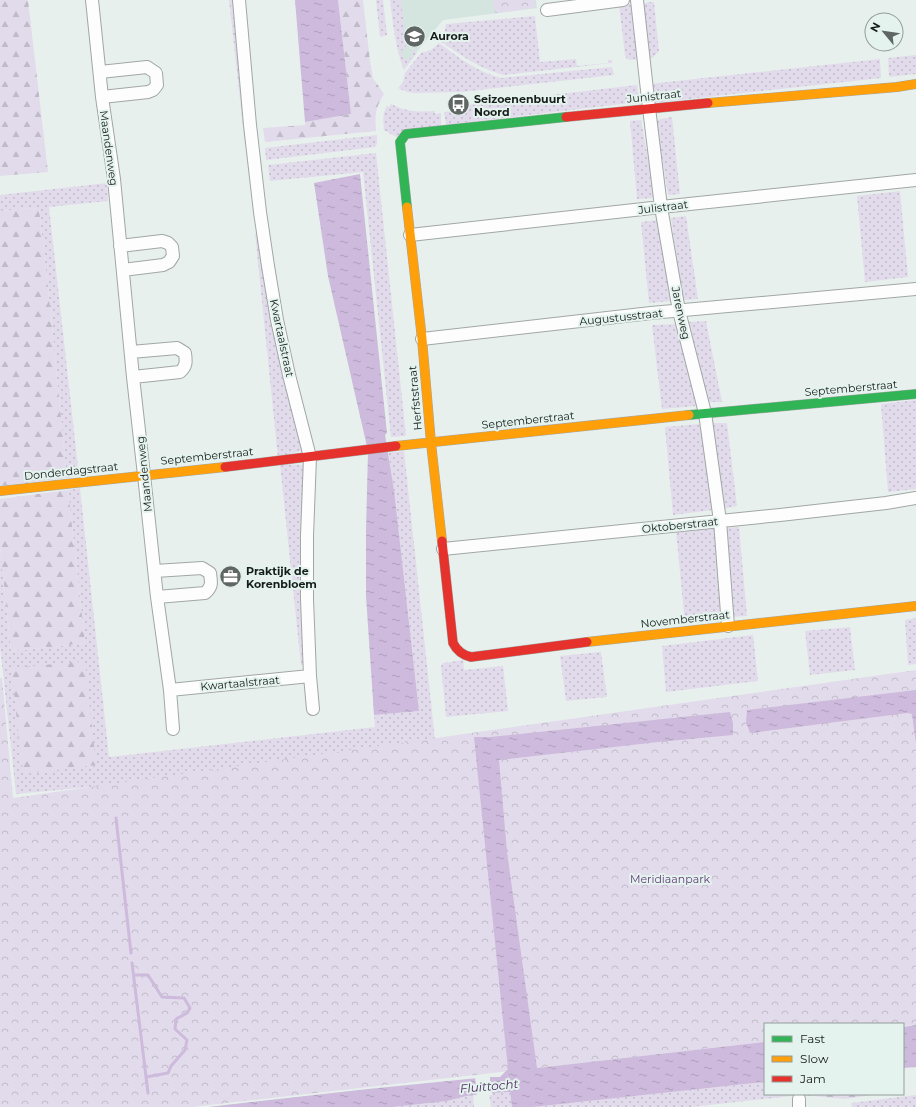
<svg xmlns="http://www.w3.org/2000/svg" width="916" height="1107" font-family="Montserrat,sans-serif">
	<defs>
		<pattern id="grass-dots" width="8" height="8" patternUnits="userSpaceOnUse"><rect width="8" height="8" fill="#e2dbeb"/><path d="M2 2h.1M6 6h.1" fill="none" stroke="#c1bbc9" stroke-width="1.8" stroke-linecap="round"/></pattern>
		<pattern id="forest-firs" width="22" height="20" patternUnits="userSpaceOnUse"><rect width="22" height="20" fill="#e2dbeb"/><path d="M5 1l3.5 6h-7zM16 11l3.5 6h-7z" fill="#c1bbc9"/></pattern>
		<pattern id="park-crowns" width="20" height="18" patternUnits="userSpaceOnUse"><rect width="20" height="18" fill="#e2dbeb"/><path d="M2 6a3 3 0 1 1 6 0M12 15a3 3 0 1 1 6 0" fill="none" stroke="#c1bbc9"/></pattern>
		<pattern id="water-ripples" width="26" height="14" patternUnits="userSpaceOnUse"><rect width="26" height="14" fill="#cdbadc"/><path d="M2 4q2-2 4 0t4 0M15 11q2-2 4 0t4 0" fill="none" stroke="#af9fbc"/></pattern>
	</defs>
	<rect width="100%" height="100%" fill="#e8f0ed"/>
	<path fill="#d4e4df" d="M395 0H536L537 8 443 20 406 65 401 58Z"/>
	<path fill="url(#grass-dots)" d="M229 0H235L248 145H245Z
		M376 0H383L387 35 380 37Z
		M390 0H401L406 47 401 51 402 57 406 60 411 58 413 55V52L410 51 412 49 417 53 404 70C395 47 393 24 390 0Z
		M650 2H654L659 51 652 58H647L643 4Z
		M628 4 632 5 640 59 630 60 626 58 625 55 619 5Z
		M535 16 540 62 576 59 577 66 608 63V60H612V63L503 75C477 67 462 56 440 41L444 35 446 24Z
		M439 43C458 57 477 72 501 78L612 67 614 75 461 92 415 93 407 92 398 88 403 82 405 73 421 53 431 50Z
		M916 55V74L889 77 888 58Z
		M880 59 881 78 652 103 649 84Z
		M637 85 639 102 446 125 444 112 467 109 466 105Z
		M391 104C407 112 418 112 435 111V114L441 113V126L396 137 384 130C383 121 382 114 387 106L389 107Z
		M672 117 680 194 668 195 656 120Z
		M641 120 655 198 637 199 630 121Z
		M377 135V144L375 147 266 160 265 148Z
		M376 153 406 436 391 437 363 172 270 181 268 165Z
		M107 183 108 201 49 207 79 476 67 478 50 307 39 208 0 211V195Z
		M900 191 908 277 865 282 857 196Z
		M686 216 698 299 683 300 671 218Z
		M658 220 671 301 649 303 641 222Z
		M255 233H257L303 450 278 458Z
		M706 321 722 402H707L689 322Z
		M677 324 697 406 662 409 652 325Z
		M916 400V489L888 492 881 404Z
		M712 423H727L737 506 722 509Z
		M700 424 712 510 673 515 665 427Z
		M404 451 436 749 111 785 16 794 0 646V546L11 651 60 646 85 643 68 490 80 488 109 757 375 727 374 715 419 711 394 490 388 453Z
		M280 464 305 465 306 665H301Z
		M715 527 721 620 685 623 676 531Z
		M739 527 747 616 731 617 724 528Z
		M916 618V664L908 665 905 620Z
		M850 627 855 670 810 675 805 631Z
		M753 635 758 681 666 692 662 646Z
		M601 652 607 697 566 701 560 656Z
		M463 660 464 670 503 666 508 711 446 717 441 666 443 663Z
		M765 1082V1094H802V1095L691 1107H533Z
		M510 1092 512 1107H491L489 1093Z
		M473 1095 474 1107H393L447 1101Z
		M916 1095V1107H852L851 1103Z"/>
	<path fill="url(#forest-firs)" d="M0 0H28L48 172 0 176Z
		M338 0H363L370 61 373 78 384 94C375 109 375 114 376 131L265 142 263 128 305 125V122L351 114Z
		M39 208 50 307 67 478 0 486V211Z
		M68 490 85 643 60 646 11 651 0 546V499Z
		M85 661 96 765 24 774 21 760 12 673 13 668Z
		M802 1094H879L845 1099 802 1095Z"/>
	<path fill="url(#park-crowns)" d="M493 0H535V8L495 13Z
		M916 670V1025L903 1026V1024H765V1042L192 1107H0V678H2L13 798Z"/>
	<path fill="url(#water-ripples)" d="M295 0H338L351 114 305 122Z
		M360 174 387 433 385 435 394 490 419 711 374 715 366 596V531L368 451 328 276 314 183Z
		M916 690V744L912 714 907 713 750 733 746 722 747 710Z
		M730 712 733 723V735L658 742 499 760 507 852 537 1068 765 1042V1082L533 1107H512L510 1092 489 1093 467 1096 447 1101 393 1107H208L368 1089 488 1077H500L508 1069 474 737H490Z
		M916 1025V1067L903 1068V1027Z"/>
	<path fill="#e8f0ed" d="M490 1075V1081L492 1095 477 1096 475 1077Z"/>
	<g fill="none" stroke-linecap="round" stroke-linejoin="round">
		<path stroke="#cdbadc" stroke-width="3" d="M116 818 131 953
			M132 963 148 1093
			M134 975H148L162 997 184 998 190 1008 187 1013 176 1019 175 1029 187 1040 185 1050 171 1066 168 1073 146 1077"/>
		<defs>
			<path id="street" d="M92 0 102 97 114 179 133 377 144 475 157 597 170 690 173 729
				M637 0 649 108 661 207 679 311 705 413 720 521 728 626
				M547 10 623 0
				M100 72 147 67 156 73 157 85 153 90 148 92 102 97
				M410 235 661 207 916 180
				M120 246 162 241 168 243 172 247 173 256 169 262 163 265 123 270
				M422 339 651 313 916 289
				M131 352 177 348 185 353C186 361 187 366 180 372L133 377
				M443 549 780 515 886 503 916 498
				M155 571 202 568 210 573C211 582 213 586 205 593L157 597
				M310 676 313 709
				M170 690 310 676 307 599V536L310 457 289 375 277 320 268 266 260 212 250 125 239 0
				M799 1099V1107"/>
			<path id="fast" d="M407 207 400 142 406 134 566 117
				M689 415 916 394"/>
			<path id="slow" d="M708 103 897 87 916 84
				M407 207 422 339 431 443 442 541
				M396 446 689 415
				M0 491 225 467
				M587 642 916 606"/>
			<path id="jam" d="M566 117 708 103
				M225 467 396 446
				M442 541 453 643C457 651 462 655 471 657L587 642"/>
		</defs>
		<use href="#street" stroke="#a1a7a5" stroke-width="14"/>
		<use href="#fast" stroke="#a1a7a5" stroke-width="10"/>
		<use href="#slow" stroke="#a1a7a5" stroke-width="10"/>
		<use href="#jam" stroke="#a1a7a5" stroke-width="10"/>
		<use href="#street" stroke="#fcfdfc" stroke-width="12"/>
		<use href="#fast" stroke="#30b455" stroke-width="9"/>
		<use href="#slow" stroke="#ff9f0a" stroke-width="9"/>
		<use href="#jam" stroke="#e5322d" stroke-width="9"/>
	</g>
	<defs>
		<symbol id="school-disc" viewBox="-11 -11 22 22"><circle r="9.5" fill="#606664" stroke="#e4f3ee"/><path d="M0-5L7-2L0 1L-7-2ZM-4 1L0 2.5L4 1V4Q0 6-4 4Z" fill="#fff"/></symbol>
		<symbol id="bus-disc" viewBox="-11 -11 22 22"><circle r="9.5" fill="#606664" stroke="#e4f3ee"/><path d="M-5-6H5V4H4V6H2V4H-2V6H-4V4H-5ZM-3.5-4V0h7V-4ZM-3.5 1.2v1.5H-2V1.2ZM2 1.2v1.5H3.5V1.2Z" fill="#fff"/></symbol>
		<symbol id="office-disc" viewBox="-11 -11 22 22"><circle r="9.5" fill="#606664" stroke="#e4f3ee"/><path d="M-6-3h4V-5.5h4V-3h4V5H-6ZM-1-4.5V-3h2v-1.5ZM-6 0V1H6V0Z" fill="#fff"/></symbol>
	</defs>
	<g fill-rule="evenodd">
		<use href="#school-disc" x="402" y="24" width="25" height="25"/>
		<use href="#bus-disc" x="446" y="92" width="25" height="25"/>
		<use href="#office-disc" x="218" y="564" width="25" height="25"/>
	</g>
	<g text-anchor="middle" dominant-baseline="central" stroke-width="4" stroke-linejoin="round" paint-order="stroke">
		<g font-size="11" font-weight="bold" fill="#161c1a" stroke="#e4f3ee" text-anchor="start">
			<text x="430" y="36">Aurora</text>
			<text x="474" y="99">Seizoenenbuurt<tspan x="474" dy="13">Noord</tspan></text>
			<text x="246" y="571">Praktijk de<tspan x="246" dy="13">Korenbloem</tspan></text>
		</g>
		<g font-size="11" fill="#161c1a" stroke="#e4f3ee">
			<text transform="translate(654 96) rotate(-6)">Junistraat</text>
			<text transform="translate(109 148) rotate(82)">Maandenweg</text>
			<text transform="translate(663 207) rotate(-7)">Julistraat</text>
			<text transform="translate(681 313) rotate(78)">Jarenweg</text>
			<text transform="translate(621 317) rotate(-6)">Augustusstraat</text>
			<text transform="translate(282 338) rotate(78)">Kwartaalstraat</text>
			<text transform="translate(851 388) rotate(-5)">Septemberstraat</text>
			<text transform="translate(415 398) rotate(-95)">Herfststraat</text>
			<text transform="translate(528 420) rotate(-6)">Septemberstraat</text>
			<text transform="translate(207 456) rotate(-6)">Septemberstraat</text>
			<text transform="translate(71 471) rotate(-6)">Donderdagstraat</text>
			<text transform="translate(144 474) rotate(-96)">Maandenweg</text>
			<text transform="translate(680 525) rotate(-6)">Oktoberstraat</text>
			<text transform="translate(685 619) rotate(-6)">Novemberstraat</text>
			<text transform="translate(240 683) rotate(-5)">Kwartaalstraat</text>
		</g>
		<g font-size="11" fill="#633b78" stroke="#e4f3ee">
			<text x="670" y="879">Meridiaanpark</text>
		</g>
		<g font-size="12" font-style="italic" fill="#461f5a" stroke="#e4f3ee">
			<text transform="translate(489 1086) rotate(-5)">Fluittocht</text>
		</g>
	</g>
	<rect x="764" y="1023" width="140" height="72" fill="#e4f3ee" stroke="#929d99"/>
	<rect x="772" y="1036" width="20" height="6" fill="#30b455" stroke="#929d99"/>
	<text x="800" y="1043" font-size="12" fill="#161c1a">Fast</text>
	<rect x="772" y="1056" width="20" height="6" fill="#ff9f0a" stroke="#929d99"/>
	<text x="800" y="1063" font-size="12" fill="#161c1a">Slow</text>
	<rect x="772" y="1076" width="20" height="6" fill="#e5322d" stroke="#929d99"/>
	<text x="800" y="1083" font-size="12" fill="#161c1a">Jam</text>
	<g transform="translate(884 32) rotate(299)"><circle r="19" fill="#e4f3ee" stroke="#929d99"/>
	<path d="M0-3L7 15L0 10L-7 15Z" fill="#606664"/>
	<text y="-6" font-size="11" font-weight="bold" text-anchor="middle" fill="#161c1a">N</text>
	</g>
</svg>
